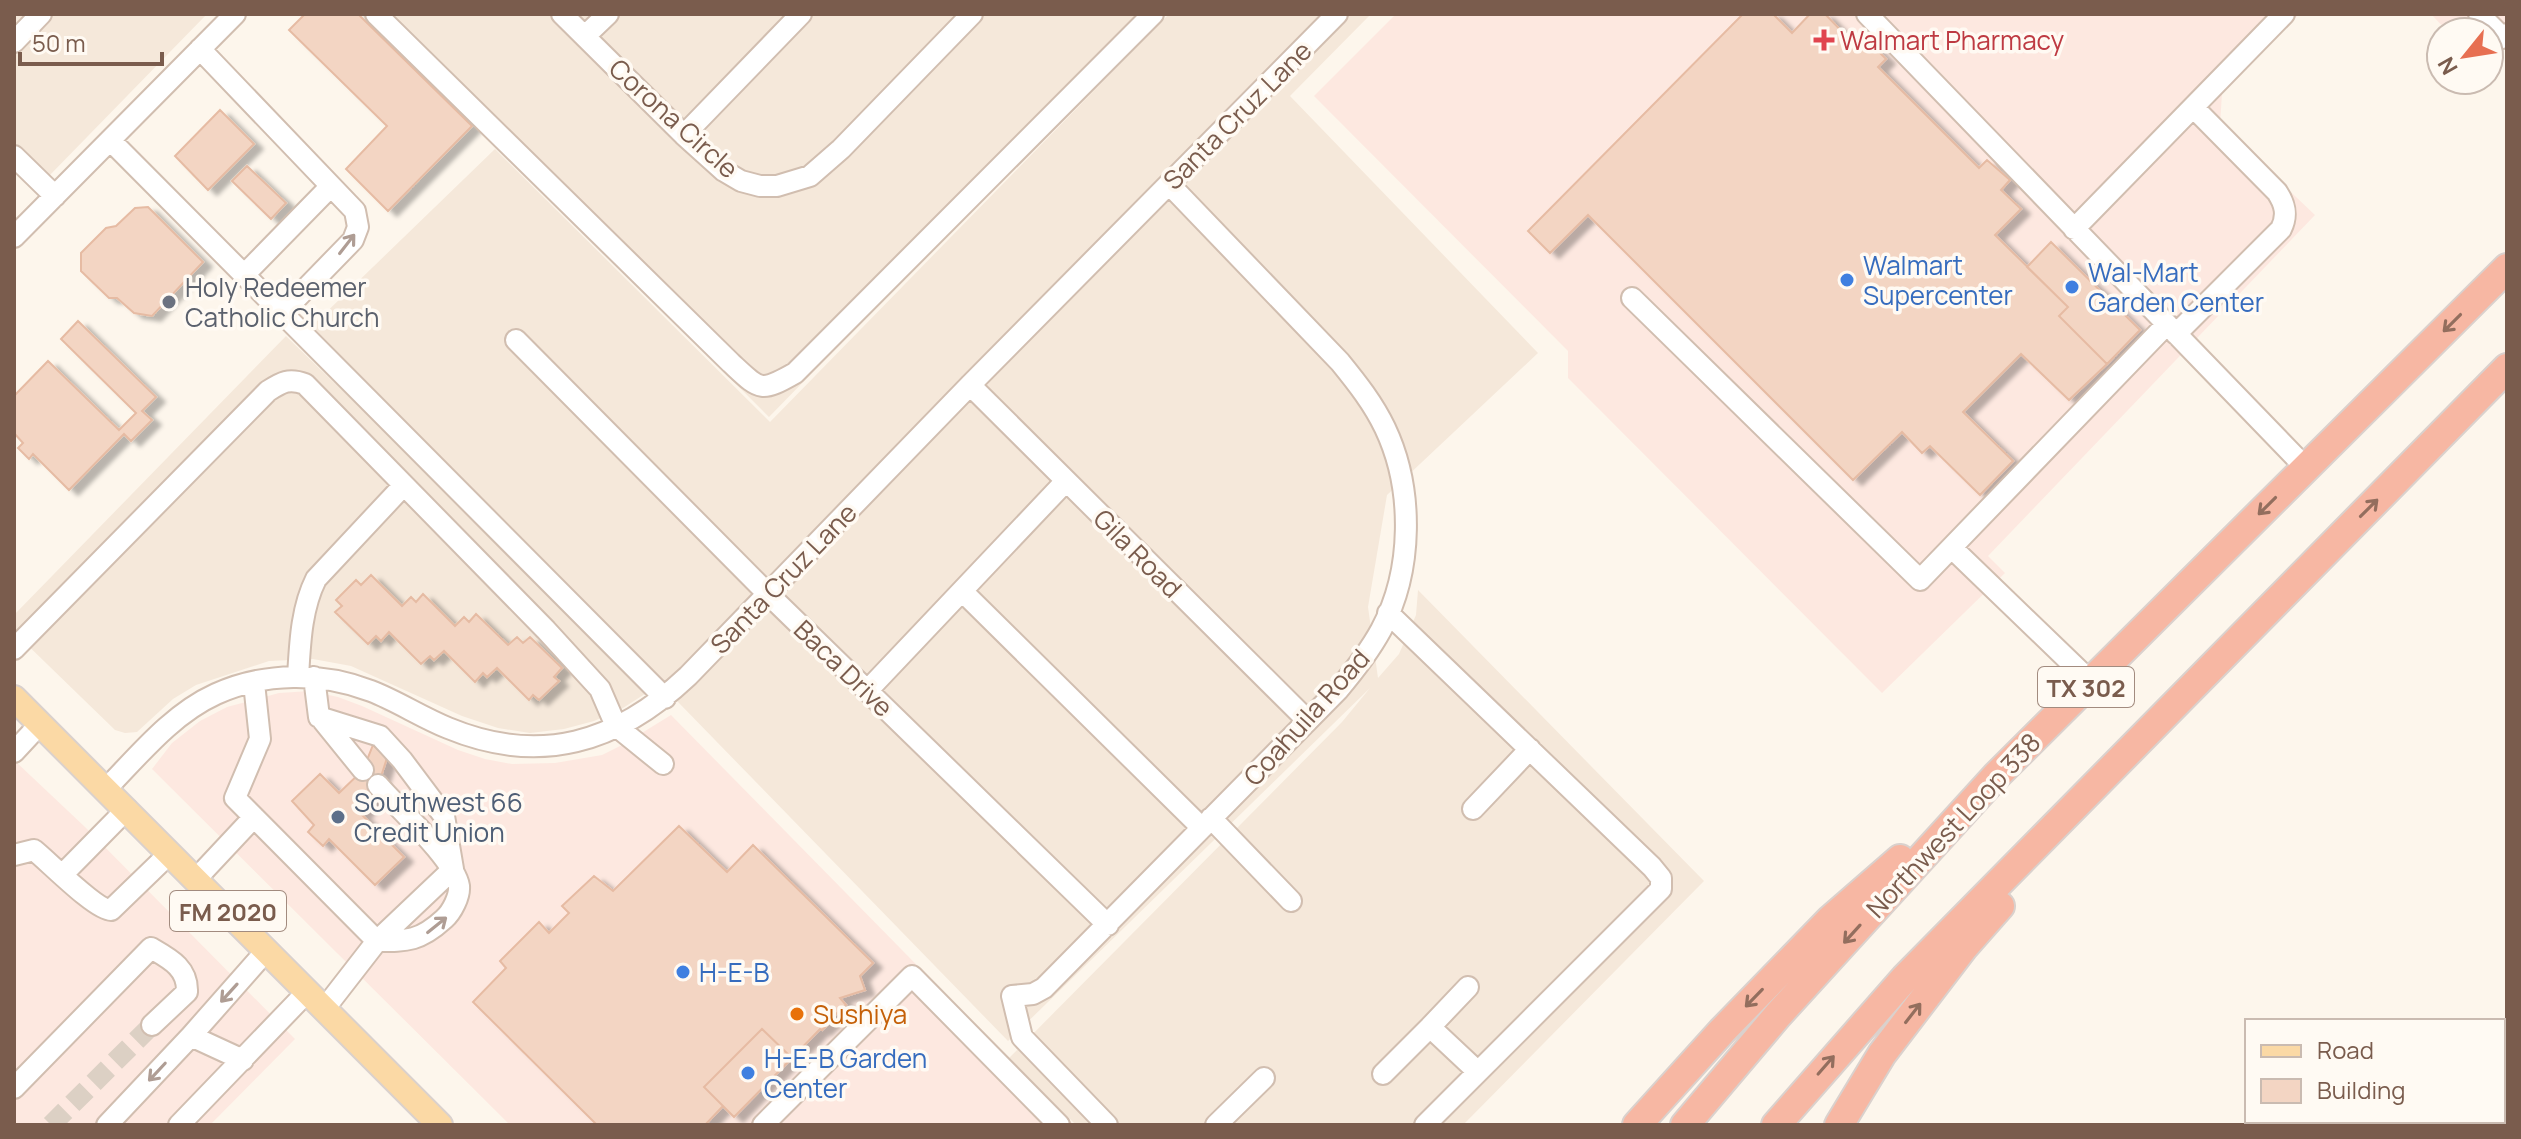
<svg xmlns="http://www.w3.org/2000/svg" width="2521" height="1139" font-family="Manrope,sans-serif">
	<defs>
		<filter id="shadow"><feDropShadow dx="9" dy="5" stdDeviation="2" flood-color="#0004"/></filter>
	</defs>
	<rect width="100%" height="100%" fill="#fdf6ec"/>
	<path fill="#f5e8da" d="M14 14H207L48 177 14 142Z
		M366 14H1162L769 417Z
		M1169 14H1371L1290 96 1538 353 1387 495 1368 607 1378 678 1399 654 1416 615 1418 590 1704 881 1463 1125H1076L1009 1058 1342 722 1370 688 1008 1041 312 326 495 149 770 422Z
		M286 336 651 690 623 708 594 721 564 729 530 733 498 728 462 716 351 666 313 659 269 661 196 685 173 699 137 732 125 733 115 730 14 632V615Z"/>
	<path fill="#fde8e0" d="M1396 14H2299L2222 93 2220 125 2315 215 1988 556 2005 573 1882 693 1568 378V351L1314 96Z
		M2431 14H2507V44L2489 60V32H2448Z
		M310 691 338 697 362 706 458 750 485 759 512 764 555 763 602 755 624 744 671 715 1074 1125H510L152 769 172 743 200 721 227 707 279 693Z
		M14 760 85 827 295 1039 210 1125H14Z"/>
	<path fill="#f3d5c3" stroke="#e6bba3" stroke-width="2" filter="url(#shadow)" d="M305 14H358L472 126 388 211 346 169 387 126 289 30Z
		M1743 14H1773L1792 33 1810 14H1825L1856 46 1864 37 1886 59 1878 67 1979 168 1987 160 2010 180 2001 190 2021 209 1995 235 2068 307 2059 316 2107 364 2069 400 2021 354 1963 412 2013 461 1980 495 1930 446 1922 453 1902 432 1853 480 1588 215 1550 253 1528 231Z
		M220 110 254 144 208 190 175 156Z
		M247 166 286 203 271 219 232 181Z
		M148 207 203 262 152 316 134 313 117 298H109L81 271V253L106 228 116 226 135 208Z
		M2051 242 2140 330 2107 364 2059 316 2068 307 2027 267Z
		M78 321 156 397 142 411 152 420 131 441 124 434 69 490 33 454 29 459 18 448 23 443 14 433V396L48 361 119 430 136 413 61 339Z
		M371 575 402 606 411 597 416 602 423 594 455 626 464 617 469 622 476 614 508 645 517 637 523 643 530 637 562 668 554 677 559 681 539 700 533 695 529 700 497 668 487 677 483 673 475 682 444 651 434 660 430 656 421 664 389 632 381 641 376 636 368 644 335 612 342 606 336 600 356 580 361 585Z
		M373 745 387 758 373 801 361 814 404 857 375 885 329 839 323 846 308 832 314 825 292 801 320 774 339 793 363 770Z
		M679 826 727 872 753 845 873 963 860 976 865 990 840 998 846 1005 834 1016 835 1018 822 1030 820 1029 792 1058 762 1029 704 1087 723 1106 705 1125H597L473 1002 506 968 500 961 539 922 549 933 569 913 562 906 594 876 613 891Z
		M762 1029 792 1058 734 1117 704 1087Z"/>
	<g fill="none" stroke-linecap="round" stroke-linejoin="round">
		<path stroke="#dcd0c4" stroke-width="20" stroke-dasharray="20 10" stroke-linecap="butt" d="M51 1125 152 1025"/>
		<defs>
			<path id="minor" d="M376 14 731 363C760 390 760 393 795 373L1153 14
				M562 14 684 135 724 171 741 181 760 186H777L810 176 841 149 972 14
				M1867 14 2306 468
				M2479 14 2503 38 2507 34
				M585 36 608 14
				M14 42 41 14
				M200 49 355 211 358 227 353 240 283 312
				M684 135 801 14
				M110 140 665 698
				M14 156 55 196
				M2074 229 2284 14
				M14 237 235 14
				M245 274 331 186
				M1632 298 1920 580 2167 324
				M2176 334 2281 229C2288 215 2285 204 2277 192L2193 107
				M516 340 767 593 1108 925
				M970 385 1307 720
				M1952 548 2091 682
				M962 591 1202 828
				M1388 613 1652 867 1661 878V889L1425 1125
				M14 649 268 391C282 382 289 378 305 384L546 630 600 689 616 726 663 764
				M298 677C300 644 301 609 316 579L404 485
				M254 683 260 739 235 798 377 941 453 869 444 816 402 760 380 736 319 717 314 677
				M867 691 1066 481
				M320 717 363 770
				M14 752 40 724
				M106 789C139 755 172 714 216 694 265 672 321 672 371 691 397 701 421 717 448 728 540 766 617 743 688 676L970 385 1337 14
				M1473 809 1530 749
				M1211 818 1291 901
				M14 855 34 850C50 863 96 910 111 910L170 853
				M63 874 127 809
				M196 879 254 817
				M325 1008 377 941C408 941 420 941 444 919 452 912 460 896 459 886 455 860 397 807 378 785
				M1430 1027 1468 987
				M191 1036 267 950
				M1383 1074 1430 1027 1478 1072
				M14 1088 151 948C170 959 188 968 187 992L152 1025
				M107 1125 191 1036 243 1060
				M179 1125 308 991
				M763 1125 912 976 1059 1125
				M1107 1125 1022 1037 1012 996 1033 994 1044 988 1338 690C1354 671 1369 652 1381 630 1413 571 1414 489 1385 428 1373 403 1357 383 1340 362L1169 184
				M1216 1125 1264 1078"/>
			<path id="major" d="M14 698 440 1125"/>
			<path id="highway" d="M1637 1125 1722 1031 1831 919 1900 859
				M1685 1125 1778 1015 1997 775 2507 268
				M1776 1125 1905 978 2507 368
				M1839 1125 1882 1054 1963 948 2000 906"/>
		</defs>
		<use href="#minor" stroke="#d1beb0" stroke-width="24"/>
		<use href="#major" stroke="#dad1cd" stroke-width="28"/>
		<use href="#highway" stroke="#dad1cd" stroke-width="32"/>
		<use href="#minor" stroke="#fff" stroke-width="20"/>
		<use href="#major" stroke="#fbd9a5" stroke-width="24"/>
		<use href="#highway" stroke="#f7b7a3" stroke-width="28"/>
	</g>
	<defs><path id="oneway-shaft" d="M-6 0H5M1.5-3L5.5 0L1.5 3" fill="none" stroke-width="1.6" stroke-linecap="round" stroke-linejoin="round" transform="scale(2)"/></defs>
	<g stroke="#af9d94">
		<use href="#oneway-shaft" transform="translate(347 244) rotate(-52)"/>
		<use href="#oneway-shaft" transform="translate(437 925) rotate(-39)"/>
		<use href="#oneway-shaft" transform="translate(229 993) rotate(132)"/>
		<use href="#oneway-shaft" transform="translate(157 1072) rotate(133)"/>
	</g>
	<g stroke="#936e5e">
		<use href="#oneway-shaft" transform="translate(2452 323) rotate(135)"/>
		<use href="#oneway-shaft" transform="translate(2267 506) rotate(135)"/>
		<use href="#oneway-shaft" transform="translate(2369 508) rotate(-45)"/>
		<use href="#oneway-shaft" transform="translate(1852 934) rotate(132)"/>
		<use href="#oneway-shaft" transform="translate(1754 998) rotate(134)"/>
		<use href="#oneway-shaft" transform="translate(1913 1013) rotate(-52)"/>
		<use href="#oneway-shaft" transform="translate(1826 1065) rotate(-49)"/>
	</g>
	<path fill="#e0444e" stroke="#fffaf3" stroke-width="3" d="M1820 28h8v8h8v8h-8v8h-8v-8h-8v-8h8z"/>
	<g fill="#3f7fe0" stroke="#fffaf3" stroke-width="3">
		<circle cx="1847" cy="280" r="8"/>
		<circle cx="2072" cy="287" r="8"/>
		<circle cx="683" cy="972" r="8"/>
		<circle cx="748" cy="1073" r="8"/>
	</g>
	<circle fill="#6b7280" stroke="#fffaf3" stroke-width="3" cx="169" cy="302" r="8"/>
	<circle fill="#5c6f8a" stroke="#fffaf3" stroke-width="3" cx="338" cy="817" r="8"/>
	<circle fill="#e8710a" stroke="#fffaf3" stroke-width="3" cx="797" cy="1014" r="8"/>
	<g text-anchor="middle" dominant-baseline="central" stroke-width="7" stroke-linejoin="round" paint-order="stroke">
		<g fill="#fffaf3" stroke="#a28b7f" stroke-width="2">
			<rect x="2038" y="667" width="96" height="40" rx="6"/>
			<rect x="170" y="891" width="116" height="40" rx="6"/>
		</g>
		<g font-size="24" font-weight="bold" fill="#7a5c4d">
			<text x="2086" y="687">TX 302</text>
			<text x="228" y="911">FM 2020</text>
		</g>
		<g font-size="26" fill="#be3a42" stroke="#fffaf3" text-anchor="start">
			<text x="1840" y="40">Walmart Pharmacy</text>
		</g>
		<g font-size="26" fill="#7a5c4d" stroke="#fffaf3">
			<text transform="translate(1237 115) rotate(-45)">Santa Cruz Lane</text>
			<text transform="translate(674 118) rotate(42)">Corona Circle</text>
			<text transform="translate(1138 553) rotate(45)">Gila Road</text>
			<text transform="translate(783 578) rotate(-46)">Santa Cruz Lane</text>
			<text transform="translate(844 668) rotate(44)">Baca Drive</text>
			<text transform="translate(1306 717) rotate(-48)">Coahuila Road</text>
			<text transform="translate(1953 825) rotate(-47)">Northwest Loop 338</text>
		</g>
		<g font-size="26" fill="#366cbe" stroke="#fffaf3" text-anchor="start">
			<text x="1863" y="265">Walmart<tspan x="1863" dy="30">Supercenter</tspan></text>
			<text x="2088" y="272">Wal-Mart<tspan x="2088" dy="30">Garden Center</tspan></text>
			<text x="699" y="972">H-E-B</text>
			<text x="764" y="1058">H-E-B Garden<tspan x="764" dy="30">Center</tspan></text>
		</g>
		<g font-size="26" fill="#5b616d" stroke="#fffaf3" text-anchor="start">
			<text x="185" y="287">Holy Redeemer<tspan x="185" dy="30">Catholic Church</tspan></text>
		</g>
		<g font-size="26" fill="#4e5e75" stroke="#fffaf3" text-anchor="start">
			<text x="354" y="802">Southwest 66<tspan x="354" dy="30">Credit Union</tspan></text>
		</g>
		<g font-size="26" fill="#c56008" stroke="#fffaf3" text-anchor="start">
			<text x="813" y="1014">Sushiya</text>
		</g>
	</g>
	<rect width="2521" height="1139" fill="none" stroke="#7a5c4d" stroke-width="32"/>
	<rect x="2245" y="1019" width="260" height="104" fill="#fffaf3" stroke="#cabbb1" stroke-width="2"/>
	<rect x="2261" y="1045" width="40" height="12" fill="#fbd9a5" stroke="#cabbb1" stroke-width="2"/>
	<text x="2317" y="1059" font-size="24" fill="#7a5c4d">Road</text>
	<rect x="2261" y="1079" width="40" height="24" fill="#f3d5c3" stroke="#cabbb1" stroke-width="2"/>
	<text x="2317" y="1099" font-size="24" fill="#7a5c4d">Building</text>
	<g transform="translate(2465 56) rotate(240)"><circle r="38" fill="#fffaf3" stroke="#cabbb1" stroke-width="2"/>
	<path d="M0-6L14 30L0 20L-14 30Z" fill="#e76f51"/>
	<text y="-12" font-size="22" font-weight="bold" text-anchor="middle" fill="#7a5c4d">N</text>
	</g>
	<path d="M20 52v12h142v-12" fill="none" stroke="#7a5c4d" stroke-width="4"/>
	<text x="32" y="52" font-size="24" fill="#7a5c4d" stroke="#fffaf3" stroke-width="6" paint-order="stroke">50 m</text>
</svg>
